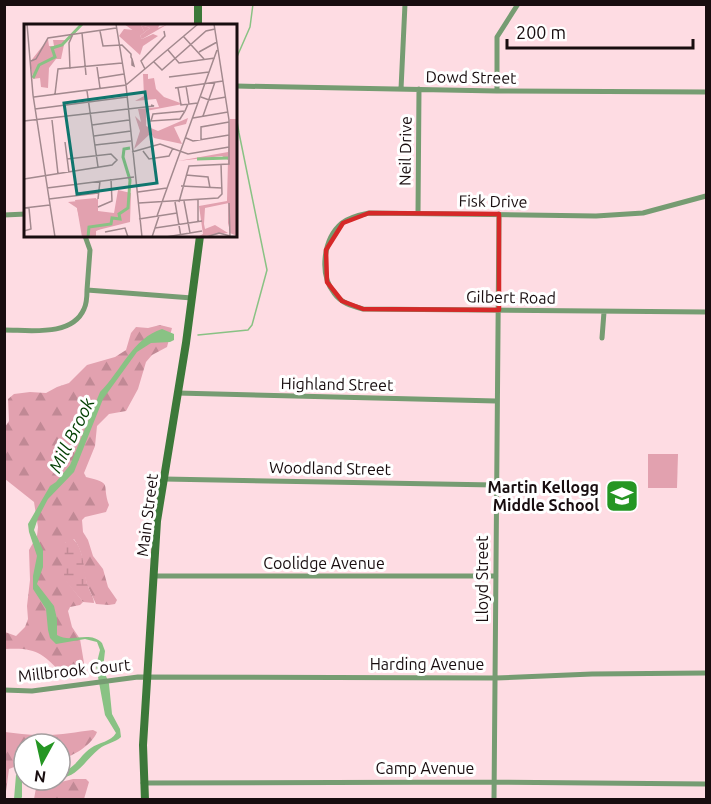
<svg xmlns="http://www.w3.org/2000/svg" width="711" height="804" font-family="Ubuntu,sans-serif">
	<defs>
		<pattern id="forest-firs" width="22" height="20" patternUnits="userSpaceOnUse" patternTransform="scale(1.5)"><rect width="22" height="20" fill="#e2a1af"/><path d="M5 1l3.5 6h-7zM16 11l3.5 6h-7z" fill="#c18995"/></pattern>
		<pattern id="wetland-marsh" width="20" height="14" patternUnits="userSpaceOnUse" patternTransform="scale(1.5)"><rect width="20" height="14" fill="#e2a1af"/><path d="M1 5h8M5 5V1M11 12h8M15 12V8" fill="none" stroke="#c18995"/></pattern>
	</defs>
	<rect width="100%" height="100%" fill="#fedce3"/>
	<path fill="url(#forest-firs)" d="M160 325 172 328 167 347 152 355 146 362 138 389 126 411 109 414 97 426 95 446 84 473 86 477C114 484 101 483 109 505L106 512 85 517 82 520 83 532 88 540 93 556 103 569 108 587 117 600 115 604 109 605 96 604C92 595 87 586 85 577 82 561 84 554 74 539L65 543V579L83 602 80 605 70 607 68 611 72 627 80 639 84 663 83 667 73 676H64C43 653 36 647 5 649V632L16 636 25 627 28 619 27 606 30 580 29 550 37 536 38 527 34 502 5 479V427L9 421 8 399 14 394 30 392 46 393 57 387 69 383 87 365 115 357 126 350 131 333 136 327 148 328Z
		M93 730 97 732C92 745 73 756 60 760V744H24V763L9 769 5 799V732C16 733 28 735 39 735 57 736 75 732 93 730Z
		M73 779H86L89 782 84 799H34L36 788 41 781 57 783Z"/>
	<path fill="url(#wetland-marsh)" d="M71 537C86 550 82 568 88 586 90 592 94 598 94 603L83 602 64 579 65 543Z"/>
	<path fill="#e2a1af" d="M648 454H678L677 488H648Z"/>
	<path fill="#89c284" d="M162 329 174 334V340L170 342 151 343 137 352 103 399 74 472 48 499 38 518 34 530 43 550V567L37 584 54 606 57 619V635C71 644 89 630 102 643L105 651 103 668 109 684 112 714 120 729 121 737C115 743 106 743 99 749 86 759 78 777 60 778V772C76 769 79 756 91 748 99 742 111 742 116 733L105 715 96 666 100 650 97 642 85 639 56 644 50 638 48 630 46 609 33 589V576L37 556 29 532 28 524 50 486 56 482 70 465 100 392C121 371 133 338 162 329Z
		M24 769V777L22 780V797L21 799H14L16 775Z"/>
	<g fill="none" stroke-linecap="round" stroke-linejoin="round">
		<path stroke="#89c284" stroke-width="1.5" d="M236 85V59L250 27 253 4
			M198 335 248 330 252 325 267 270 239 133 236 116 237 89"/>
		<path stroke="#769c72" stroke-width="5" d="M236 86 497 91 706 92
			M401 89 405 4
			M497 91V37L518 4
			M706 196 643 213 596 216 369 213C359 215 350 217 342 223 323 239 319 274 334 293 341 303 352 306 363 309L706 312
			M418 213 419 89
			M4 215 26 214
			M85 236 90 250 87 290
			M4 330C30 330 72 337 84 309 87 303 87 296 87 290L192 298
			M602 338 604 312
			M177 393 496 401
			M164 479 495 485
			M153 576H496
			M4 690 32 691 138 677 496 678 592 674 706 673
			M143 783 494 782 706 784
			M494 800 499 214"/>
		<path stroke="#3c7839" stroke-width="8" d="M198 26V4
			M145 800 143 745 157 521 186 343 200 236"/>
	</g>
	<path fill="none" stroke="#d62828" stroke-width="4.5" stroke-linejoin="round" d="M369 213 499 214V310L363 309 342 301 327 282 326 250 343 223Z"/>
	<defs>
		<symbol id="school-square" viewBox="-11 -11 22 22"><rect x="-9" y="-9" width="18" height="18" rx="4" fill="#259623" stroke="#fff"/><path d="M0-5L7-2L0 1L-7-2ZM-4 1L0 2.5L4 1V4Q0 6-4 4Z" fill="#fff"/></symbol>
	</defs>
	<g fill-rule="evenodd">
		<use href="#school-square" x="603" y="477" width="38" height="38"/>
	</g>
	<g text-anchor="middle" dominant-baseline="central" stroke-width="6" stroke-linejoin="round" paint-order="stroke">
		<g font-size="16" fill="#180d0f" stroke="#fff">
			<text transform="translate(471 77) rotate(1)">Dowd Street</text>
			<text transform="translate(405 151) rotate(-89)">Neil Drive</text>
			<text transform="translate(493 201) rotate(1)">Fisk Drive</text>
			<text transform="translate(511 297) rotate(1)">Gilbert Road</text>
			<text transform="translate(337 384) rotate(1)">Highland Street</text>
			<text transform="translate(330 468) rotate(1)">Woodland Street</text>
			<text transform="translate(147 515) rotate(-83)">Main Street</text>
			<text x="324" y="563">Coolidge Avenue</text>
			<text transform="translate(482 579) rotate(-90)">Lloyd Street</text>
			<text x="427" y="664">Harding Avenue</text>
			<text transform="translate(74 670) rotate(-6)">Millbrook Court</text>
			<text x="425" y="768">Camp Avenue</text>
		</g>
		<g font-size="16" font-weight="bold" fill="#180d0f" stroke="#fff" text-anchor="end">
			<text x="599" y="487">Martin Kellogg<tspan x="599" dy="18">Middle School</tspan></text>
		</g>
		<g font-size="18" font-style="italic" fill="#003e00" stroke="#fff">
			<text transform="translate(71 435) rotate(-64)">Mill Brook</text>
		</g>
	</g>
	<g transform="translate(24 24)">
		<rect width="213" height="213" fill="#fedce3"/>
		<path d="M100 0H136L134 4 144 0 118 15 116 12 126 4 117 1 120 7H110Z" fill="#e2a1af"/>
		<path d="M117 1 126 4 116 12 118 15 129 10 134 12 119 22 116 31 95 12 100 5 120 7ZM24 15 25 22H30L29 16H41L37 35H32L25 44 24 64 17 63 16 54 9 55 6 38ZM119 50H124V55L130 54 132 65 140 73 159 80 122 87V102L134 107 164 94 162 100 150 103 158 120 130 114 127 109 110 125 116 107 111 92 117 98 114 85 135 83 132 75 111 77 120 72ZM206 95H213V212L206 209 205 179 181 184 180 200 181 205 191 201 204 209 173 213 179 210 175 182 203 177 204 136 198 132 154 137 204 128ZM94 166 107 169 106 198 70 207 71 213H58L53 184 44 178 74 175V187L90 189Z" fill="#e2a1af"/>
		<path d="M209 95 213 96V211L207 209 210 201 205 203 204 199 206 96ZM72 174 74 188 86 192 87 200 72 207V213H60L51 176Z" fill="#e2a1af"/>
		<path fill="none" stroke="#89c284" stroke-width="3" d="M9 54 15 41 31 33 28 24 38 21 58 0M173 135 204 134M64 213 65 203 87 200 88 194 96 195 95 190 104 184 106 156 99 133 100 125 106 124"/>
		<path fill="none" stroke="#a2898e" stroke-width="1.5" d="M3 0 9 71 31 213M76 7 79 22 98 21 107 30V33L108 35V41L110 42 108 35M58 9 62 51M159 12 180 35M144 26 155 39 191 34M175 28 193 18M0 33V14M7 37 12 35 24 14 92 4M130 38 138 46 182 7 191 5M73 43 76 64M46 45 45 19 49 10M121 45 117 37 141 12 140 7M145 53 185 48M75 54 100 50M162 62 165 80M151 64 199 57M154 64 157 81 174 79M63 67 74 143M31 70 34 45 98 39M10 73 102 61 92 0M177 73 185 76 202 73M11 85 103 73M161 87 156 95 127 97 129 90 161 87 164 80M179 92 191 58M169 94 204 88M28 96 34 150M0 97 130 82 127 81M68 101 105 96M70 112 107 107M162 114 169 117 205 111M177 116V103L205 98M41 118 45 149M71 121 107 117M119 127 125 135 145 132 149 124M108 128 136 120 164 130 205 123M162 151 184 153 186 164M0 155 88 141 93 136 87 130 43 135M157 162 198 164M23 164 110 153M114 168 143 164M25 175 74 169M74 175 76 157M160 177 166 209M151 178 157 213M155 178 165 142 205 140V96L190 0M115 179 194 174 198 170 197 140M205 179 206 213M74 183 88 177 87 155M0 184 26 181M133 192 193 26M115 195 153 189M174 197V176M131 204 178 197M0 207 7 205 5 184M81 208 101 204 104 213M118 213 102 61 174 0M128 213 135 192M142 213 178 207M182 213 195 209 210 213"/>
		<path fill="#0f766e" fill-opacity="0.15" stroke="#0f766e" stroke-width="3" d="M121 68 133 159 53 170 40 79Z"/>
		<rect width="213" height="213" fill="none" stroke="#180d0f" stroke-width="3"/>
	</g>
	<rect width="711" height="804" fill="none" stroke="#180d0f" stroke-width="12"/>
	<g transform="translate(42 762) rotate(188)"><circle r="28" fill="#ffffff" stroke="#a39e9f" stroke-width="1.5"/>
	<path d="M0-4.5L10 22L0 15L-10 22Z" fill="#259623"/>
	<text y="-9" font-size="16" font-weight="bold" text-anchor="middle" fill="#180d0f">N</text>
	</g>
	<path d="M507 39v9h186v-9" fill="none" stroke="#180d0f" stroke-width="3"/>
	<text x="516" y="39" font-size="18" fill="#180d0f" stroke="#ffffff" stroke-width="4.5" paint-order="stroke">200 m</text>
</svg>
